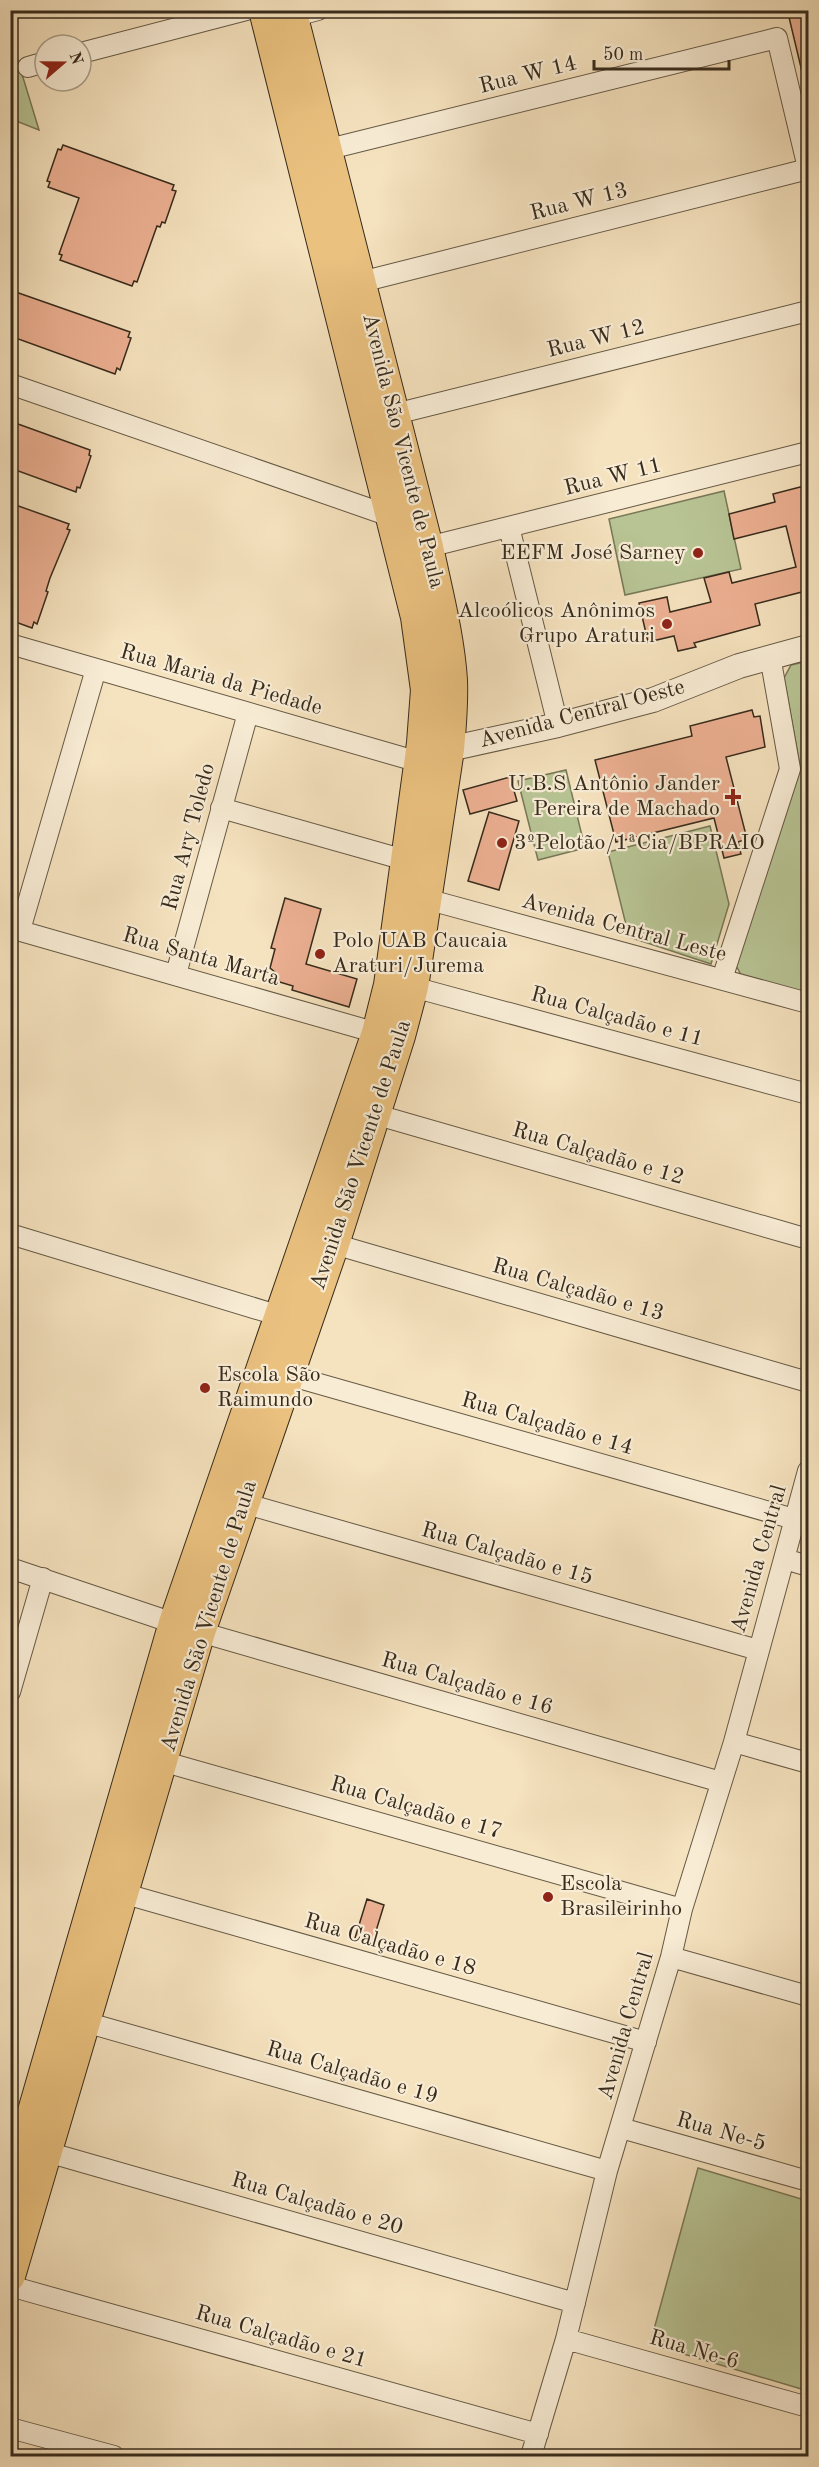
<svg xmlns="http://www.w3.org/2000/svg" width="819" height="2467" font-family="'Old Standard TT',serif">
	<rect width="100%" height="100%" fill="#f5e2be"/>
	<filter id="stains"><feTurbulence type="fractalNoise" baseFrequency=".00333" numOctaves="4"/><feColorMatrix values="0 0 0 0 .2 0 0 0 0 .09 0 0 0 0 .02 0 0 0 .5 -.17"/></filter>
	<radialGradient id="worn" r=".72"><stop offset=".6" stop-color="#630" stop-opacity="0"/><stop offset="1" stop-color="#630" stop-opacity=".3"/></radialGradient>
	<path fill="#b8c494" stroke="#787858" stroke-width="1.5" d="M11 38 39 130 11 119Z
		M724 491 741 569 625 595 609 519Z
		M808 661V995L743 978 735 964 800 766 784 678 791 665Z
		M566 770 585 848 538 860 518 781Z
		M710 826 729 904 711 964 629 937 608 852Z
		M698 2168 808 2201V2391L650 2344Z"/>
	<path fill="#ecb092" stroke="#372b1c" stroke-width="1.5" d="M799 10H808V75L803 76 788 13Z
		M63 145 174 185 172 190 176 191 165 223 162 222 160 227 157 226 137 282 134 281 132 286 60 260 62 255 59 254 79 198 48 187 50 182 47 181 58 149 61 150Z
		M10 290 130 332 128 337 131 338 120 370 117 368 115 374 10 336Z
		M18 424 90 450 89 455 91 456 80 488 77 487 76 492 10 468V437L14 428 16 429Z
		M808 485V596L803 597 802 592 755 604 760 625 694 643 696 647 678 651 674 636 648 642 639 603 667 597 670 612 711 602 704 578 729 572 732 583 796 567 786 526 734 539 729 514 775 502 773 494Z
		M10 503 69 524 67 529 70 530 50 578 46 591 48 592 37 624 34 622 32 628 10 620Z
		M752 710 754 717 760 716 765 747 726 757 747 839 738 842 741 854 724 858 714 818 616 842 595 760 692 736 690 726Z
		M510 777 517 801 470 814 463 790Z
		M489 812 519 821 499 890 468 881Z
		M285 898 321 909 306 964 357 979 349 1007 292 990 293 986 273 980 276 973 270 968 275 949 271 948Z
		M367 1899 384 1905 372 1944 355 1938Z"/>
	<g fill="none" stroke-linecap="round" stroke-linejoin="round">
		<defs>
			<path id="minor" d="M292 17 318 10
				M81 53 246 10
				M28 67 45 62
				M325 150 777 38 808 168
				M361 282 808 169
				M10 384 390 516
				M395 414 808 311
				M509 527 558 725
				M428 547 808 452
				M10 644 419 762
				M221 808 405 860
				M426 899 808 1003
				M10 928 377 1033
				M20 930 96 669
				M176 974 248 713
				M722 979 790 769 770 656
				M413 987 808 1094
				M374 1114 808 1239
				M10 1234 280 1316
				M334 1244 808 1382
				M288 1375 794 1519
				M243 1503 758 1650
				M785 1559 808 1566
				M10 1568 200 1632 721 1782
				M10 1692 43 1578
				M734 1742 808 1763
				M151 1758 682 1909
				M122 1893 646 2042
				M671 1957 808 1996
				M85 2022 607 2171
				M621 2128 808 2181
				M47 2152 575 2303
				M10 2286 538 2434
				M566 2339 808 2407
				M10 2428 114 2456
				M531 2456 566 2339 607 2171 671 1957 682 1909 734 1742 808 1471"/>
			<path id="tertiary" d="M433 746 449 749 558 725 653 700 739 666 808 647"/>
			<path id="primary" d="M10 2191 174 1623 377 1033 389 985 422 743 426 690 416 617 264 10
				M10 2276 200 1632 334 1244 400 1036 413 987 449 749C451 726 453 703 452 680 449 635 437 591 428 547L291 10"/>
		</defs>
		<use href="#minor" stroke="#665944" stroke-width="22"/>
		<use href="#tertiary" stroke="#665944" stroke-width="26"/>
		<use href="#primary" stroke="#372b1c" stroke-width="32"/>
		<use href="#minor" stroke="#f8ecd5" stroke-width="20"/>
		<use href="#tertiary" stroke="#f8ecd5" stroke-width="24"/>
		<use href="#primary" stroke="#eac17f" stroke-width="30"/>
	</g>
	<g fill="#8f2418" stroke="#f8ecd5" stroke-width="2">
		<circle cx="698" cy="553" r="6"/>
		<circle cx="667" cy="624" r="6"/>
		<path d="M730 788h6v6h6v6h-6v6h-6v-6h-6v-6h6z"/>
		<circle cx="502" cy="843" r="6"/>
		<circle cx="320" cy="954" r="6"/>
		<circle cx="205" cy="1388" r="6"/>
		<circle cx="548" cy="1897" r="6"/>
	</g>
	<g text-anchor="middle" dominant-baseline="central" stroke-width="4.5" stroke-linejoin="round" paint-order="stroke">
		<g font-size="22" fill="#372b1c" stroke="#f8ecd5">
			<text transform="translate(528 75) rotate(-14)">Rua W 14</text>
			<text transform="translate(579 202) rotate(-14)">Rua W 13</text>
			<text transform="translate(596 339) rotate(-14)">Rua W 12</text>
			<text transform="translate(403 451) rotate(76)">Avenida São Vicente de Paula</text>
			<text transform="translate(613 477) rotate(-14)">Rua W 11</text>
			<text transform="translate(221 680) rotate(16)">Rua Maria da Piedade</text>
			<text transform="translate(582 714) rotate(-15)">Avenida Central Oeste</text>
			<text transform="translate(189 837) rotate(-75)">Rua Ary Toledo</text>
			<text transform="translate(624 928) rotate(15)">Avenida Central Leste</text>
			<text transform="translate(201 957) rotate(16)">Rua Santa Marta</text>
			<text transform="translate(617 1017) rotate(15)">Rua Calçadão e 11</text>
			<text transform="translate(598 1154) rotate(16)">Rua Calçadão e 12</text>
			<text transform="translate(361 1155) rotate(-72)">Avenida São Vicente de Paula</text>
			<text transform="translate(578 1290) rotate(16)">Rua Calçadão e 13</text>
			<text transform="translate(547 1424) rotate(16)">Rua Calçadão e 14</text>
			<text transform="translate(507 1554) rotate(16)">Rua Calçadão e 15</text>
			<text transform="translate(759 1559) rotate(-74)">Avenida Central</text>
			<text transform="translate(209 1616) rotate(-73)">Avenida São Vicente de Paula</text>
			<text transform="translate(467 1684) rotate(16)">Rua Calçadão e 16</text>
			<text transform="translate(416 1808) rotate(16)">Rua Calçadão e 17</text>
			<text transform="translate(390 1945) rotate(16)">Rua Calçadão e 18</text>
			<text transform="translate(626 2026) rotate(-74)">Avenida Central</text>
			<text transform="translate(352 2073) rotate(16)">Rua Calçadão e 19</text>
			<text transform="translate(721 2132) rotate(16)">Rua Ne-5</text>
			<text transform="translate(317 2204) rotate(16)">Rua Calçadão e 20</text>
			<text transform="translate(281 2337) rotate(16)">Rua Calçadão e 21</text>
			<text transform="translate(694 2350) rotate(16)">Rua Ne-6</text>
		</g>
		<g font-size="22" fill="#372b1c" stroke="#f8ecd5" text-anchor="start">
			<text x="686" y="553" text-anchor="end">EEFM José Sarney</text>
			<text x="655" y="611" text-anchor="end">Alcoólicos Anônimos<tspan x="655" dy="25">Grupo Araturi</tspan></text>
			<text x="720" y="784" text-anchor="end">U.B.S Antônio Jander<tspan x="720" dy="25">Pereira de Machado</tspan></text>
			<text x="514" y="843">3ºPelotão/1ªCia/BPRAIO</text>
			<text x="332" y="941">Polo UAB Caucaia<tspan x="332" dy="25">Araturi/Jurema</tspan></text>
			<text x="217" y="1375">Escola São<tspan x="217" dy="25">Raimundo</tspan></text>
			<text x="560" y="1884">Escola<tspan x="560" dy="25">Brasileirinho</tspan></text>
		</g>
	</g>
	<rect width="819" height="2467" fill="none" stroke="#f5e2be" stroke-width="36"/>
	<rect x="12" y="12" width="795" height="2443" fill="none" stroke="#372b1c" stroke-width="3"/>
	<rect x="18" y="18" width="783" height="2431" fill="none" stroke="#372b1c" stroke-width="1.5"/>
	<g transform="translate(63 63) rotate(70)"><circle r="28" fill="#f8ecd5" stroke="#ab9f8b" stroke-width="1.5"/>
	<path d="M0-4.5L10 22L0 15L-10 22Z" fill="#8f2418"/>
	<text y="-9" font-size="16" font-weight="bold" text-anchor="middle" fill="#372b1c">N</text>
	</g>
	<path d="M594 60v9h135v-9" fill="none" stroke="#372b1c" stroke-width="3"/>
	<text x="603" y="60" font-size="18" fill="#372b1c" stroke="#f8ecd5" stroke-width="4.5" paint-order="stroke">50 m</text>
	<rect width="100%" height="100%" filter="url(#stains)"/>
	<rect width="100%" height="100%" fill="url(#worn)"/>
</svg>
